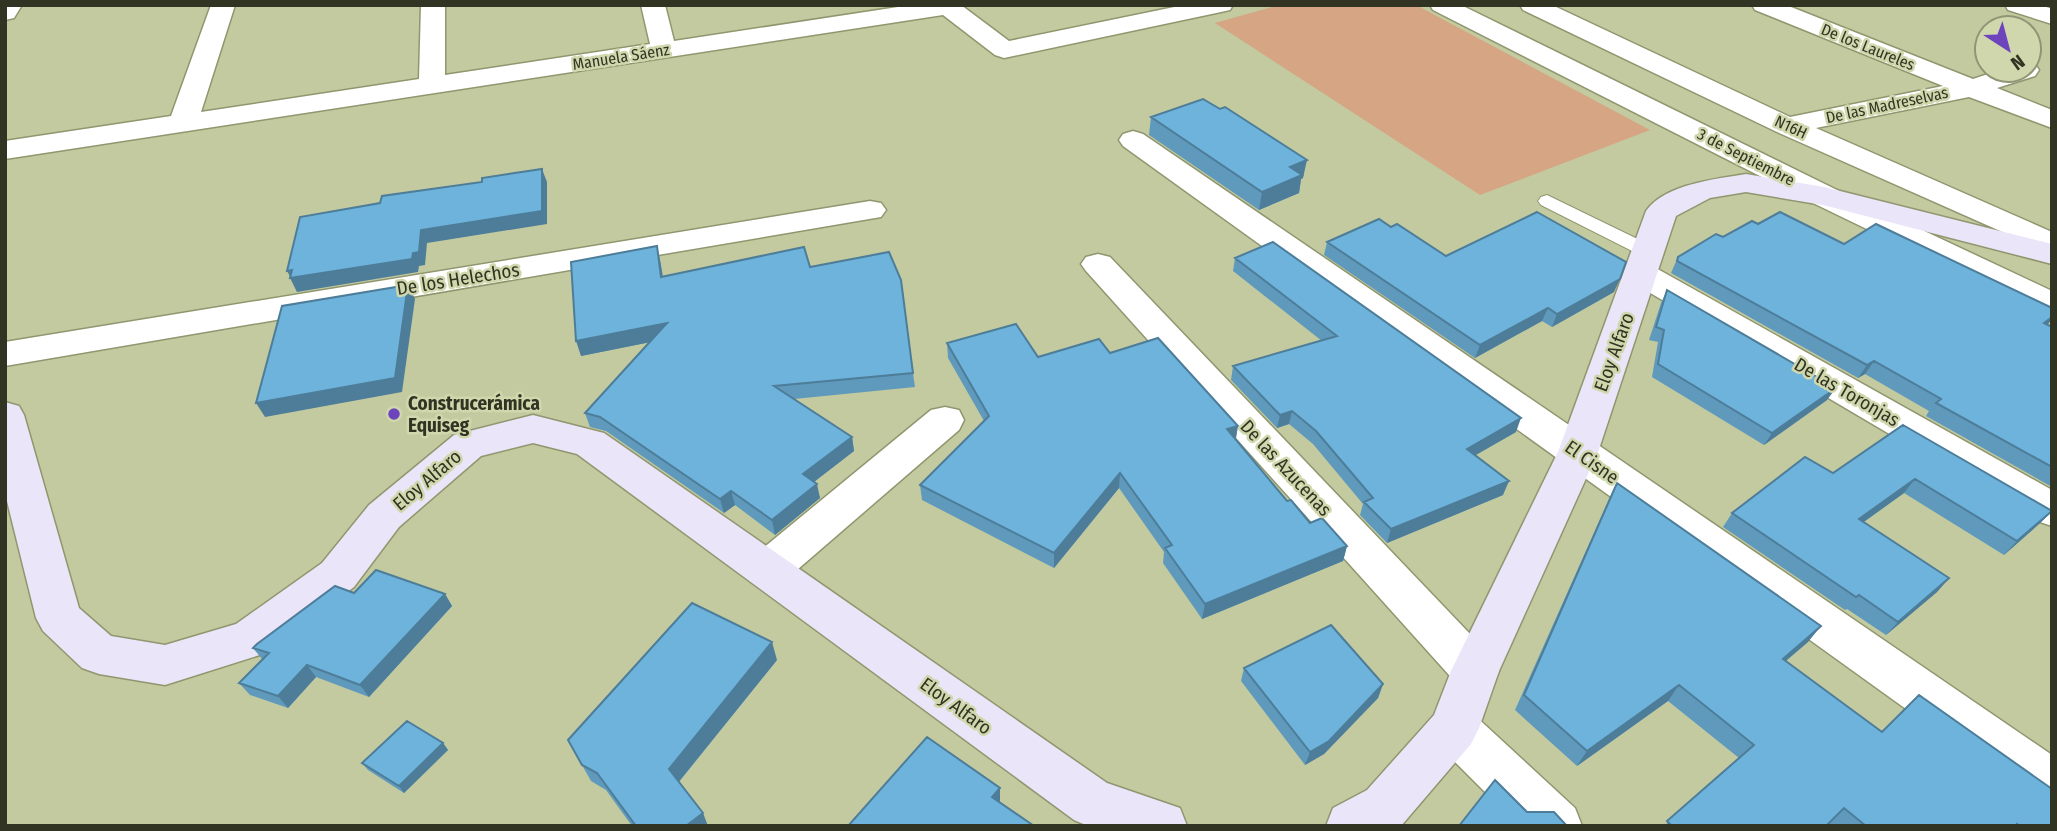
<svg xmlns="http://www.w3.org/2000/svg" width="2057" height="831" font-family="'Fira Sans Condensed',sans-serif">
	<rect width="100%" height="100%" fill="#c3caa0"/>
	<path fill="#d5a584" d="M1279 5H1416L1650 130 1480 195 1215 23Z"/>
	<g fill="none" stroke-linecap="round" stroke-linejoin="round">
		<defs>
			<path id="lane" d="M1547 195 1656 248 1659 252 1649 258 1642 256 1541 205 1538 201 1541 197Z"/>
			<path id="street" d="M5 5H22L14 18 5 20Z
				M211 5H235L201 112 419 79 421 5H445V75L650 44 641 5H665L674 41 911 5H961L1009 41 1184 5H1233L1230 10 1221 12 1004 58 995 55 943 15 5 159V141L171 116Z
				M1430 5H1461L1835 189 2052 291V316L2040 313 1813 203 1433 10Z
				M1520 5H1552L1790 117 1943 86 1755 10 1752 5H1786L1973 79 2000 70H2029V63L2035 64 2039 70 2035 76 1997 88 2052 110V128L1969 97 1816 128 2052 232V254L1777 132 1523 10Z
				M2005 5H2041L2052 9V24L2008 10Z
				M1133 131 1143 134 2052 755V808L2034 801 1123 146 1119 140 1123 134Z
				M870 201 881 203 886 210 881 217 5 366V342Z
				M1098 254 1110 257 1492 657 1499 671 1492 685 1475 691 1458 685 1086 271 1081 264 1086 257Z
				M1642 264 1654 267 2052 490V526L2037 521 1630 281 1625 274 1630 267Z
				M945 407 959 410 964 420 959 430 783 582 767 587 751 582 745 570 751 558 931 410Z
				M1454 706 1471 712 1575 808 1582 826H1519L1437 744 1429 728 1437 712Z"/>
			<path id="secondary" d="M1746 174 1824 187 2052 244V264L1823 205 1746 192 1710 198 1676 216 1598 452 1499 671 1479 728 1471 744 1401 826H1326L1333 808 1367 790 1434 715 1451 671 1558 452 1646 211C1665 184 1716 179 1746 174Z
				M5 402 19 406 24 415 79 608 111 636 165 645 236 624 322 563 369 505 454 435 533 415 604 433 1107 783 1180 808 1187 826H1088L1074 820 577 454 533 443 481 456 399 527 354 587 266 653 165 685 99 674 82 668 43 631 36 618 5 493Z"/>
		</defs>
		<use href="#lane" stroke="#90966e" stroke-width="2"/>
		<use href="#street" stroke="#90966e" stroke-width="3"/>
		<use href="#secondary" stroke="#90966e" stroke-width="3"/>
		<use href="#lane" fill="#fff" fill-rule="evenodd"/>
		<use href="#street" fill="#fff" fill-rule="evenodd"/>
		<use href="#secondary" fill="#eae5f9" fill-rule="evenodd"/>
	</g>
	<path fill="#5f9abc" d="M1151 117 1303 178 1301 179 1299 193 1259 210 1149 135Z
		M1758 224 1844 244 2052 308V319L2047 325 2052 327V487L1926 416 1929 411 1865 374 1858 378 1671 273 1678 257 1723 237Z
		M1391 227 1446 256 1614 292 1552 327 1542 321 1475 358 1324 255 1327 242Z
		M1235 258 1516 432 1475 455 1503 495 1387 543 1360 515 1363 504 1313 444 1289 424 1277 428 1231 380 1233 366 1322 341 1233 271Z
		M660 260 663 277 810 267 913 373 915 387 794 399 852 437 854 451 814 482 820 498 775 535 735 505 724 513 606 431 590 427 585 413 650 342 581 356Z
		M1667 290 1827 400 1764 445 1652 377 1658 342 1649 340 1661 303Z
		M947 343 1038 357 1110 353 1238 426 1236 439 1287 501 1310 523 1347 546 1343 561 1202 619 1163 563 1164 552 1119 488 1054 568 922 500 920 485 984 421 948 358Z
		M1903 425 2052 511 2039 524 2004 555 1904 493 1864 522 1949 578 1937 592 1886 635 1847 609 1845 610 1723 527 1732 513 1833 473Z
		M1617 483 1808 642 1786 661 1882 732 2052 826H1832L1829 823 1826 826H1664L1739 758 1668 701 1577 766 1515 710 1609 499Z
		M354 593 445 594 452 606 369 697 316 677 288 708 250 695 239 683 262 659 253 648Z
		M777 660 679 782 708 826H632L606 790 591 781 568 740Z
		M1244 668 1383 684 1378 698 1324 754 1305 765 1241 681Z
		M443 743 448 750 404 793 368 770 362 763Z"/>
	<path fill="#4d7d99" d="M1307 160 1303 178 1301 179 1299 193 1259 210 1262 192 1290 167Z
		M542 169 547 182V224L427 243 425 265 419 266 418 272 297 292 290 278H291L287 271 413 253 421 230Z
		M657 246 660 260 665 291 661 277Z
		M1620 279 1614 292 1552 327 1557 314Z
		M408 285 415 299 402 392 265 417 256 403Z
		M1548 308 1542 321 1475 358 1480 345Z
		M2052 317V319L2048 324 2034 336 2044 323Z
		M667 323 671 338 581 356 576 341Z
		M1874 361 1865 374 1858 378 1867 365Z
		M1836 388 1827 400 1764 445 1772 433Z
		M1292 411 1289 424 1277 428 1280 415Z
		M1521 418 1516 432 1462 463 1467 449Z
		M1238 426 1235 441 1227 429Z
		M852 437 854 451 806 488 803 474Z
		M1120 473 1119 488 1054 568V553Z
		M1915 479 1904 493 1848 533 1859 519Z
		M1509 481 1503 495 1387 543 1391 529Z
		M817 484 820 498 775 535 772 520Z
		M731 491 735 505 724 513 720 499Z
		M2052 511 2039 524 2004 555 2017 541Z
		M1347 546 1343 561 1202 619 1205 604Z
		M1949 578 1937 592 1886 635 1898 622Z
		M445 594 452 606 369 697 360 685Z
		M1821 626 1808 642 1770 674 1783 659Z
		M772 642 777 660 676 785 669 769Z
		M307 665 316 677 288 708 278 696Z
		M1383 684 1378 698 1324 754 1305 765 1310 752Z
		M1679 685 1668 701 1577 766 1587 751Z
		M443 743 448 750 404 793 399 786Z
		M1000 788V801L993 810 992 797Z
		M703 813 708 826H686Z"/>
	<path fill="#6eb3db" stroke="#4d7d99" stroke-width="2" d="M1203 99 1220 109 1225 107 1307 160 1290 167 1302 175 1262 192 1151 117Z
		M542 169V211L421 230 419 252 413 253 412 259 290 278 292 270 287 271 300 217 380 203 382 196 482 182V178Z
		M1537 212 1626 262 1620 279 1557 314 1548 308 1480 345 1327 242 1379 219 1391 227 1397 224 1446 256Z
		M1780 212 1844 244 1876 224 2052 308V317L2044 323 2052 327V467L1936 403 1941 399 1874 361 1867 365 1677 261 1678 257 1716 234 1723 237 1752 221 1758 224Z
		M1273 242 1521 418 1467 449 1509 481 1391 529 1364 502 1373 498 1316 431 1292 411 1280 415 1233 366 1337 336 1235 258Z
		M657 246 661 277 804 247 810 267 889 252 901 280 913 373 774 386 852 437 803 474 817 484 772 520 731 491 720 499 600 417 585 413 667 323 576 341 571 262Z
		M408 285 395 378 256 403 282 306Z
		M1667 290 1836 388 1772 433 1658 364 1664 330 1656 327Z
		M1016 324 1038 357 1099 339 1110 353 1158 338 1238 426 1227 429 1287 501 1291 500 1310 523 1322 518 1347 546 1205 604 1165 548 1172 545 1120 473 1054 553 920 485 989 416 947 343Z
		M1903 425 2052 511 2017 541 1915 479 1859 519 1949 578 1898 622 1859 595 1856 597 1732 513 1805 457 1833 473Z
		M1617 483 1821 626 1783 659 1882 732 1919 695 2052 789V826H2019L2017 824 2016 826H1866L1844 808 1826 826H1672L1667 821 1754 745 1679 685 1587 751 1524 695Z
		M376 570 445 594 360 685 307 665 278 696 239 683 269 653 253 648 257 644 335 586 354 593Z
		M692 603 772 642 669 769 703 813 686 826H636L597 773 582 765 568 740Z
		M1331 625 1383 684 1329 741 1310 752 1244 668Z
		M407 721 443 743 399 786 362 763Z
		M927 737 1000 788 992 797 1034 826H848Z
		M1495 780 1527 812H1554L1567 826H1459Z"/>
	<circle fill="#6e44bd" stroke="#d0d7ac" stroke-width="2.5" cx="394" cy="414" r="7"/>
	<g text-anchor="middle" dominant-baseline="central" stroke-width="5" stroke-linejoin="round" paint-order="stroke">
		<g font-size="16" fill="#313423" stroke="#d0d7ac">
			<text transform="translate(1868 47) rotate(22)">De los Laureles</text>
			<text transform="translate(621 57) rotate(-9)">Manuela Sáenz</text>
			<text transform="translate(1887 105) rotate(-12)">De las Madreselvas</text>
			<text transform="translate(1791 127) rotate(25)">N16H</text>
			<text transform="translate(1746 157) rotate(27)">3 de Septiembre</text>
		</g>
		<g font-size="19" fill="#313423" stroke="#d0d7ac">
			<text transform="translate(458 279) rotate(-9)">De los Helechos</text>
			<text transform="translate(1614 352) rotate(-70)">Eloy Alfaro</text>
			<text transform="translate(1847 392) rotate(30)">De las Toronjas</text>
			<text transform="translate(1592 462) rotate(35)">El Cisne</text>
			<text transform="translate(1286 468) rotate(47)">De las Azucenas</text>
			<text transform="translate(427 480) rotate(-40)">Eloy Alfaro</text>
			<text transform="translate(956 706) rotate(36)">Eloy Alfaro</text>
		</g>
		<g font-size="19" font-weight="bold" fill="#313423" stroke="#d0d7ac" text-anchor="start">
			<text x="408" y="403">Construcerámica<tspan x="408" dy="22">Equiseg</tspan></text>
		</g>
	</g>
	<rect width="2057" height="831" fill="none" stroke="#313423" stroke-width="14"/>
	<g transform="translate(2008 49) rotate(144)"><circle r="33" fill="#d0d7ac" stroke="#909675" stroke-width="2"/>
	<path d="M0-5L12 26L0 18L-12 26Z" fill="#6e44bd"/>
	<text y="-10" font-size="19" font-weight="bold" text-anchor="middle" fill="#313423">N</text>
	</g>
</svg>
